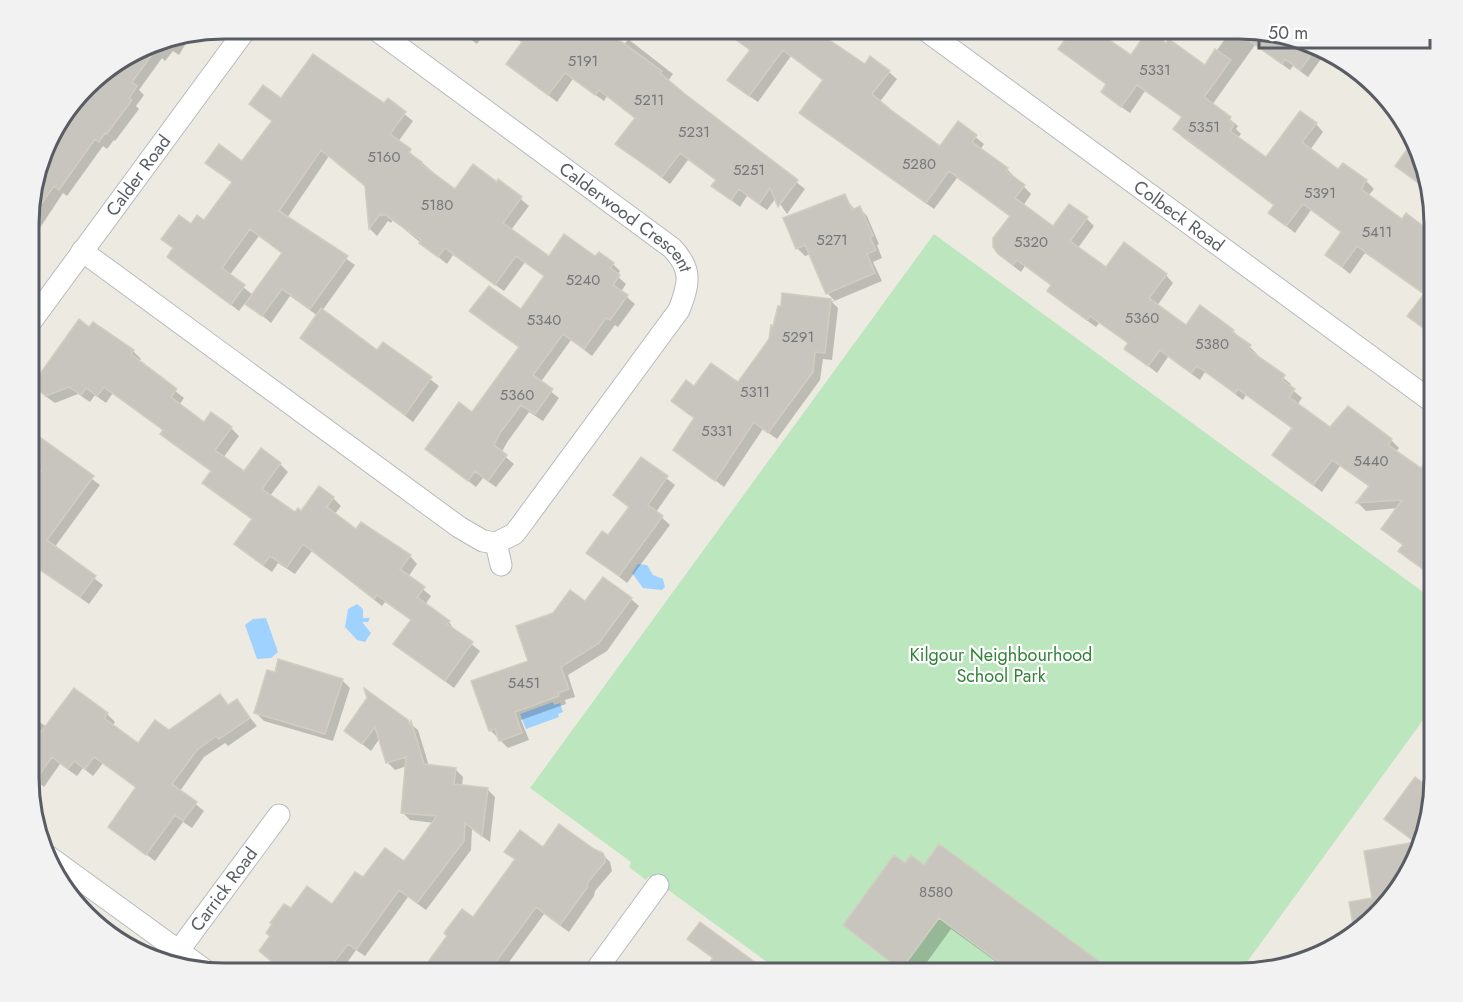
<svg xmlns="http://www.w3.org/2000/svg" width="1463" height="1002" font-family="Jost,sans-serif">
	<rect width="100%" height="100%" fill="#edebe1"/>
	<path fill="#bce6bd" d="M934 234 1434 600V705L1239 973H782L649 876 646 880 629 867 631 862 530 788Z"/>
	<path fill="#9fd2ff" d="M638 564 647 565 653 575 663 579 665 587 662 590 643 588 632 573Z
		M357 604 363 609V618H370L368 622H362L371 633 365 642 357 640 345 627 348 609Z
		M266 618 278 652 271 658 257 659 245 625 253 619Z
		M553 702 554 705 560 703 563 712 558 714 559 717 526 729 520 714Z"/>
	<path fill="#0003" fill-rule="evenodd" d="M457 29H488L477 44Z
		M504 29H601L624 45 628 39 673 74 668 81 805 189 787 214 776 198 767 210 747 196 740 207 713 186 717 181 688 160 670 184 617 144 636 119 607 96 604 101 573 79 557 102 508 64 523 43Z
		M721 29H811L865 66 889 72 897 79 879 103 940 148 958 123 984 144 980 150 1007 169 1031 194 1023 206 1053 228 1087 219 1094 226 1078 248 1106 269 1166 275 1173 283 1157 306 1186 327 1233 331 1257 354 1256 356 1291 384 1289 387 1302 398 1297 405 1330 429 1348 408 1391 440 1399 448 1396 452 1421 470 1424 467 1434 474V577L1408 559 1400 551 1404 546 1383 529 1398 508 1366 511 1358 503 1370 487 1340 466 1322 492 1274 455 1293 429 1246 395 1243 400 1205 372 1200 380 1168 357 1157 373 1126 348 1129 344 1099 323 1096 327 1057 299 1049 291 1052 286 1025 266 1021 272 1008 262 999 253 1011 217 957 178 934 209 809 120 824 81 791 56 758 102 737 88 729 80 751 51Z
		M1067 29H1107L1102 36 1131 57 1166 45 1205 67 1232 29H1252L1302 39 1326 52 1308 77 1293 66 1290 70 1255 45 1212 105 1238 126 1236 129 1241 134 1237 139 1266 159 1316 124 1323 132 1310 150 1339 171 1366 181 1374 189 1368 196 1403 221 1407 216 1434 236V336L1409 316 1425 295 1365 253 1350 274 1327 255 1342 233 1311 210 1295 233 1270 213 1275 206 1182 137 1175 129 1183 118 1145 91 1130 113 1110 99 1103 92 1107 85 1060 49 1072 33Z
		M191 35 179 55 173 51 165 61 162 58 139 90 144 95 136 106 139 109 115 141 114 140 107 149 103 146 67 196 63 193 30 243V199L49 137 95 77 149 43Z
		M1356 68 1358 69 1374 87 1365 81Z
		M281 100 385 105 388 101 413 121 398 142 455 191 499 181 529 206 511 230 549 258H596L613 264 620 271 617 276 626 284 621 292 635 304 618 327 615 325 592 356 571 340 540 383 559 398 543 421 529 412 508 441 501 453 514 464 496 487 483 478 476 487 427 449 472 414 520 348 471 311H521L545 277 525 262 504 291 453 255 447 264 393 220 391 223 388 221 377 236 370 229 367 187 329 156 287 218 355 265 322 311 378 352 384 344 439 386 413 422 302 338 318 316 290 296 271 323 246 302 239 311 169 257 174 249 163 239 205 222 233 183 207 163H242L273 122 251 104ZM259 236 283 254 253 295 229 276Z
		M844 196 855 210 859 208 867 216 879 244 877 245 882 258 873 262 882 281 832 302 838 308 832 360 823 359 820 380 777 439 763 429 724 487 675 450 695 419 673 400 694 388 738 384 771 339 784 295 835 301 827 293 811 254 805 256 797 248Z
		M90 329 133 351 141 359 138 362 184 398 179 405 204 424 231 428 239 436 223 458 245 473 280 464 288 472 270 496 295 515 333 498 341 506 334 515 356 531 410 556 417 564 408 577 431 596 425 605 449 622 455 631 480 651 454 688 395 644 412 621 385 602 382 606 312 551 295 574 278 563 272 572 244 552 236 544 253 520 204 483 212 472 170 442 162 434 164 431 113 393 106 403 95 395 90 402 78 394 55 403 41 393 34 385Z
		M30 432 100 485 54 548 103 585 89 604 41 570 30 585V488L42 472 30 464Z
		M642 459 675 485 656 512 670 525 627 583 588 552 608 537 629 508 615 495Z
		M631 599 639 606 607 651 568 675 575 697 565 700 566 704 521 720 529 740 508 748 490 730 530 662 585 604Z
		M342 680 350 688 333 741 264 721 256 713Z
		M74 690 107 714 115 722 112 726 139 745 169 732 220 696 229 706 236 701 257 726 228 746 225 743 204 757 180 791 204 811 192 828 183 822 155 861 110 827 137 789 103 763 93 776 83 768 77 776 60 764 44 787 30 776V716L47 727Z
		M407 721 418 730 429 766 455 769 463 777 462 787 487 789 495 797 490 842 472 829 471 850 426 910 408 897 365 956 356 950 340 973H287L268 958 291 910 332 906 363 879 404 864 434 823 410 820 402 812 407 766 395 770 387 762 380 738 371 751 346 731Z
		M1416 779 1434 792 1424 841 1394 897 1355 929 1351 903 1374 899 1416 843 1386 819Z
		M939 846 1113 973H1012L951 929 919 973H904L845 925 905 865 925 867Z
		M543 849 593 850 602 854 610 862 612 871 595 891 594 896 569 932 544 914 501 973H422L449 937 473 919 515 860 506 851Z
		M701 924 767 973H703L714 959 689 939Z
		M1122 965 1134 973H1116Z"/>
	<path fill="#c8c5be" stroke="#d2cdbf" stroke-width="1.5" d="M504 29H604L662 71 660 73 685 94 798 180 778 207 770 188 759 204 739 189 731 200 711 186 716 180 680 153 662 177 615 144 635 118 599 90 595 95 565 73 548 95 506 64 522 42Z
		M721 29H813L865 64 870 56 890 71 872 94 891 110 940 146 958 121 977 135 972 142 1008 168 1006 171 1025 185 1015 198 1053 226 1069 204 1088 217 1070 241 1106 267 1124 242 1167 274 1149 298 1186 325 1200 305 1234 330 1232 332 1251 345 1248 349 1285 375 1282 380 1295 389 1289 397 1330 427 1348 406 1392 439 1388 445 1421 468 1423 465 1434 472V556L1424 570 1398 551 1403 545 1381 529 1402 500 1356 503 1369 486 1332 460 1313 485 1272 455 1292 428 1238 389 1235 393 1197 366 1191 373 1160 350 1148 366 1124 349 1128 343 1090 316 1087 320 1047 291 1051 285 1017 260 1013 265 998 254 993 247V238L1010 216 949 171 926 203 799 113 823 80 783 50 749 96 727 80 750 50Z
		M1073 29H1094L1131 55 1148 30 1166 43 1169 39 1205 65 1215 49 1231 60 1204 97 1231 117 1229 121 1234 125 1230 131 1266 157 1300 111 1317 123 1302 142 1338 169 1343 163 1367 180 1361 189 1402 219 1406 213 1434 234V336L1407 316 1424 294 1357 246 1342 267 1325 255 1341 232 1303 204 1286 226 1268 213 1274 205 1173 129 1182 117 1137 85 1121 107 1101 92 1106 84 1058 49Z
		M1233 29H1252L1302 39 1317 47 1300 70 1285 59 1282 64Z
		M162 41 132 82 137 86 129 98 132 100 107 134 105 133 99 142 95 139 59 190 54 186 30 220V199L49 137 95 77 149 43Z
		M313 54 384 103 388 98 406 112 390 134 411 149 409 153 422 162 421 164 455 189 473 164 497 182 498 179 522 197 503 223 549 256 564 234 595 256 599 252 614 263 610 268 620 275 613 285 628 295 610 320 606 318 584 349 563 334 533 375 553 389 535 414 521 405 500 433 494 445 507 455 488 481 475 471 468 481 425 449 459 402 472 412 519 347 469 311 489 286 521 309 544 276 516 256 495 285 445 248 438 257 419 243 421 240 384 214 382 216 380 214 369 229 365 186 321 150 279 211 348 256 310 309 282 289 262 316 245 304 282 253 250 229 222 268 245 285 231 305 167 257 173 248 161 239 179 215 191 224 197 215 204 220 232 182 205 163 219 144 242 161 272 121 249 104 263 85 281 98Z
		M1413 141 1427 187 1428 190 1395 166Z
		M845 194 852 210 860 206 873 236 870 237 876 250 867 254 875 273 826 294 805 245 796 249 783 218Z
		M782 293 831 299 825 353 815 352 813 372 768 433 754 422 715 481 673 450 694 418 671 401 686 380 694 386 711 363 738 382 769 339 771 325 773 326 778 306H781Z
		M321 308 377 350 383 342 432 377 405 415 300 338Z
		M79 319 89 327 93 322 134 350 131 354 177 389 171 397 204 422 211 412 232 427 215 450 244 471 261 448 281 463 262 489 295 512 298 508 301 511 319 486 334 497 327 507 356 529 361 522 411 555 400 569 425 587 417 597 450 621 447 624 473 642 445 681 393 644 411 620 377 595 374 599 303 544 287 567 270 556 263 565 234 544 252 519 202 483 211 471 160 434 163 430 104 387 97 396 86 388 81 395 69 387 46 396 32 385Z
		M30 430 94 476 47 540 96 576 80 597 30 563V486L41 471 30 463Z
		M641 457 668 476 648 505 663 516 619 576 586 553 602 531 608 535 629 507 613 495Z
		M603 577 632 598 599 643 561 667 569 689 558 693 559 696 515 712 522 733 499 741 495 729 489 731 471 681 528 661 516 626 553 613 570 590 585 601Z
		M278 659 343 679 325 734 254 713 267 670 275 672Z
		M74 688 108 713 104 718 138 743 155 720 169 730 220 694 228 705 237 699 250 718 219 739 216 736 197 750 172 784 197 802 183 821 175 815 146 855 108 827 136 787 94 757 85 769 74 761 68 769 52 757 30 788V724L41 732Z
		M364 688 408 720 410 725 411 721 424 764 456 768 454 784 488 788 482 836 465 823 464 841 417 903 399 890 356 950 348 944 326 973H282L269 964 271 961 259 951 270 936 266 933 272 924 270 923 284 904 291 908 307 886 332 904 355 872 363 877 385 848 404 861 437 816 401 813 406 757 386 763 375 727 362 744 344 731 367 698Z
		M1415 777 1434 791 1424 841 1394 897 1354 930 1349 902 1372 898 1364 851 1415 842 1384 819Z
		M559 824 594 849 603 853 605 858V862L588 882 587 888 560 925 536 907 488 973H420L447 936 444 933 462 909 473 917 515 859 504 852 520 830 543 847Z
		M939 844 1115 973H1014L939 918 901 970 843 925 894 855 905 863 911 855 924 865Z
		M700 922 770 973H702L713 958 687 939Z"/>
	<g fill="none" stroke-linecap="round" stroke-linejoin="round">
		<defs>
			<g id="street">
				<path id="s1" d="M375 29 672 248C693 270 689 284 679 310L521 525 514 534 496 543 501 565"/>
				<path id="s2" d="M924 29 1434 403"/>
				<path d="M82 251 459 527 483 541 496 543"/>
				<path id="s3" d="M30 323 246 29"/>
				<path d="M48 856 209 973"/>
				<path id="s4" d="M168 965 279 815"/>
				<path d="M594 973 658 885"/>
			</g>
		</defs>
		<use href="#street" stroke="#b6b9be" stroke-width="23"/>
		<use href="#street" stroke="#fff" stroke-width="21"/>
	</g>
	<g text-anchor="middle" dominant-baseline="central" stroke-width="4.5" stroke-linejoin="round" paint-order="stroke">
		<g font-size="15" fill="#75777a">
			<text x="583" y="61">5191</text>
			<text x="1155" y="70">5331</text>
			<text x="649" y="100">5211</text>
			<text x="1204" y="127">5351</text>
			<text x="694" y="132">5231</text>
			<text x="384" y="157">5160</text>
			<text x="919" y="164">5280</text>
			<text x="749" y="170">5251</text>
			<text x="1320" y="193">5391</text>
			<text x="437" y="205">5180</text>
			<text x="1377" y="232">5411</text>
			<text x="832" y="240">5271</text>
			<text x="1031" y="242">5320</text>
			<text x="583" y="280">5240</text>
			<text x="1142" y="318">5360</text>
			<text x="544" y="320">5340</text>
			<text x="798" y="337">5291</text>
			<text x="1212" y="344">5380</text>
			<text x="755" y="392">5311</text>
			<text x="517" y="395">5360</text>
			<text x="717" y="431">5331</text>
			<text x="1371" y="461">5440</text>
			<text x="524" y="683">5451</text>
			<text x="936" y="892">8580</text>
		</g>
		<g font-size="18" fill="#595d63" stroke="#fff">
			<text stroke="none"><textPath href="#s3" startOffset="183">Calder Road</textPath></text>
			<text stroke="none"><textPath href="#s2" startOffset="316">Colbeck Road</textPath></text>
			<text stroke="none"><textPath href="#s1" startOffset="314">Calderwood Crescent</textPath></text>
			<text stroke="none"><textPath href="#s4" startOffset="94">Carrick Road</textPath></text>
		</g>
		<g font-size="18" fill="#308337" stroke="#fff">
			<text x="1001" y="655">Kilgour Neighbourhood<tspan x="1001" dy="21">School Park</tspan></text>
		</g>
	</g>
	<path d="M0 0H1463V1002H0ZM224 39H1239A185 185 0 0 1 1424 224V778A185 185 0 0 1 1239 963H224A185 185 0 0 1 39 778V224A185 185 0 0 1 224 39Z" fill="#f2f2f3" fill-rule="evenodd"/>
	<path fill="none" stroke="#595d63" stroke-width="3" d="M224 39H1239A185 185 0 0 1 1424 224V778A185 185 0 0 1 1239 963H224A185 185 0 0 1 39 778V224A185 185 0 0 1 224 39Z"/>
	<path d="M1259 39v9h171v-9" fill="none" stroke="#595d63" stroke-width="3"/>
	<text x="1268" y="39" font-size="18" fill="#595d63" stroke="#ffffff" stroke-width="4.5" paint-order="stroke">50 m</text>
</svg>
